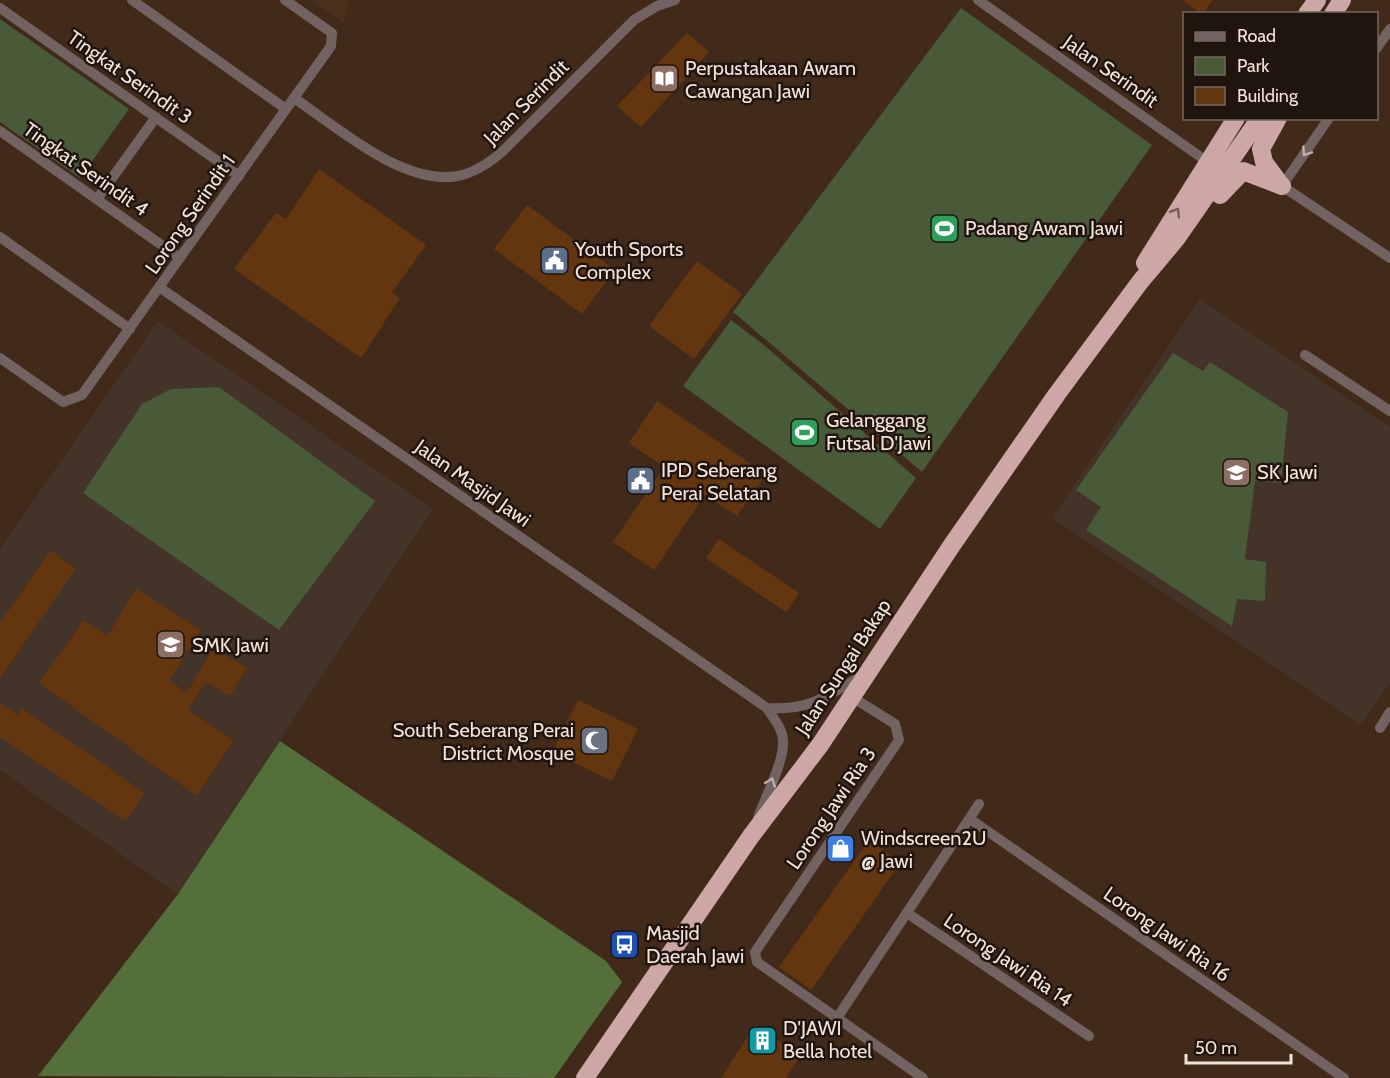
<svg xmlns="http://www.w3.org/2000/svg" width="1390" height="1078" font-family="Cabin,sans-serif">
	<rect width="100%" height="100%" fill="#412a1a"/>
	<path fill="#4d301c" d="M312 0H349L344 23Z"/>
	<path fill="#443329" d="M1200 299 1390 427V682L1361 725 1052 518Z
		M158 321 433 509 178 894 0 770V549Z"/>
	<path fill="#485a37" d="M961 8 1152 145 922 472 733 312Z
		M0 19 129 109 80 178 0 122Z
		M731 320 764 345 916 478 880 529 683 386Z
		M1173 353 1203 371 1210 362 1288 412 1281 483 1255 481 1245 559 1266 562 1265 601 1237 599 1232 626 1086 530 1101 507 1076 490Z
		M219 387 375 501 279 630 83 493 142 404 171 389Z"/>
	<path fill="#556f3b" d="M280 741 606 961 622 982 554 1078 38 1076 178 894Z"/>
	<path fill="#643610" d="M1182 0H1213L1202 14Z
		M687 33 709 52 641 127 617 106Z
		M319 169 426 245 392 292 400 298 361 358 234 269 276 213 286 219Z
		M527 205 615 270 582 314 494 249Z
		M697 261 742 294 694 359 649 326Z
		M657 401 766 474 737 516 705 495 654 570 613 542 664 467 629 443Z
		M719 539 799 593 786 612 706 558Z
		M51 550 75 569 0 679V623Z
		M136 589 201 630 169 680 187 693 213 648 247 668 230 696 206 682 188 710 234 740 197 796 39 683 84 620 107 636Z
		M578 700 638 729 612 781 552 752Z
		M0 704 18 715 23 709 145 793 126 821 0 737Z
		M869 840 901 862 811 990 779 967Z
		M755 1025 801 1055 786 1078H721Z"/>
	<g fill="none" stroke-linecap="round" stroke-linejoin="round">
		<path stroke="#726362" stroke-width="10" d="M132 0 286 109
			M978 0 1212 165
			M0 8 239 176
			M1376 49 1390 29
			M294 98C337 127 403 186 458 176 474 173 490 162 502 152L634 20 657 6 675 0
			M1329 118 1282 186 1390 258
			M0 131 180 258
			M97 199 156 117
			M0 237 130 329
			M159 287 767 708C773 718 783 729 783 741 784 763 765 797 758 818
			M1305 355 1390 411
			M0 358 63 402 82 395 331 46 332 33 285 0
			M852 697 895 724 899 740 755 952 757 962 923 1078
			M767 708C809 711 827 696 863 675
			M1380 728 1390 712
			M970 819 1344 1078
			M907 913 1089 1036
			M837 1018 979 804"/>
		<path stroke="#cca7a5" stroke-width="18" d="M1307 14 1317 0
			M1333 14 1342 0
			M1278 118 1261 149 1264 162 1281 185
			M1220 195 1243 171 1282 186
			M1145 263 1236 118
			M585 1078 751 836 820 745 952 545 1057 394 1140 282 1176 239 1260 118"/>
	</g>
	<defs><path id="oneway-chevron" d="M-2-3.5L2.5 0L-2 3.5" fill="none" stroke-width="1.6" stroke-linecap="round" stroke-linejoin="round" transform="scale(1.5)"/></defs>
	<g stroke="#bfb0a9">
		<use href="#oneway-chevron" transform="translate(1306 152) rotate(124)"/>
		<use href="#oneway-chevron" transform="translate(771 782) rotate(-69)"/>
	</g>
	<use stroke="#765e5a" href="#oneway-chevron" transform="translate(1176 212) rotate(-59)"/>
	<defs>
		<symbol id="library-square" viewBox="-11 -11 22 22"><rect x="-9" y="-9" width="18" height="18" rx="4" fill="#8d6e63" stroke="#20150e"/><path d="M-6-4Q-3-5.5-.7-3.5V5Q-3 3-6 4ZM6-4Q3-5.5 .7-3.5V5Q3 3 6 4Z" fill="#fff"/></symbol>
		<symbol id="stadium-square" viewBox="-11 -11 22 22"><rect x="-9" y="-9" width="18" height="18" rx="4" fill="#2e9e5b" stroke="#20150e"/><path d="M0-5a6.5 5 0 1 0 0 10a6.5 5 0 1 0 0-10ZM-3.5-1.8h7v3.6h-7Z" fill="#fff"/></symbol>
		<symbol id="civic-square" viewBox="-11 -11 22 22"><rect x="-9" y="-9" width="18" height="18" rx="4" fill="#5c6f8a" stroke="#20150e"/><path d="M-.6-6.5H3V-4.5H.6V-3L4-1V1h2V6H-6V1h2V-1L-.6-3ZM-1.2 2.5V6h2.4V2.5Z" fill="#fff"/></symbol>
		<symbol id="school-square" viewBox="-11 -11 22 22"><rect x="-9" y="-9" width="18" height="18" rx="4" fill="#8d6e63" stroke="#20150e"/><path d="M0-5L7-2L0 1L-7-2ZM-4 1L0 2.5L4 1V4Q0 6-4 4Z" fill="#fff"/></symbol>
		<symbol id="mosque-square" viewBox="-11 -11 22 22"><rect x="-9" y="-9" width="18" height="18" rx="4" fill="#6b7280" stroke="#20150e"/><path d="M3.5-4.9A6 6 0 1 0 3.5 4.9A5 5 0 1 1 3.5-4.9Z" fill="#fff"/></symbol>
		<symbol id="shop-square" viewBox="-11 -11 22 22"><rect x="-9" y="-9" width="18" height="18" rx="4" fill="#3f7fe0" stroke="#20150e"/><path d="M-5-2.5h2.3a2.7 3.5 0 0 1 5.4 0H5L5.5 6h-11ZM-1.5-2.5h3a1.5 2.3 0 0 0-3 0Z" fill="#fff"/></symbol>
		<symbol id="bus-square" viewBox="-11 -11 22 22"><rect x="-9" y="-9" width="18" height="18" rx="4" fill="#1a4fb4" stroke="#20150e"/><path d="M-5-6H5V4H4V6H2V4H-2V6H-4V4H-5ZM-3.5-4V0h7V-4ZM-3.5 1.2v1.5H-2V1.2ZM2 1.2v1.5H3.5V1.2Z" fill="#fff"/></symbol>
		<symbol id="building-square" viewBox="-11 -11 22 22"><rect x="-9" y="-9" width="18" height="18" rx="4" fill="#0f9aa8" stroke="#20150e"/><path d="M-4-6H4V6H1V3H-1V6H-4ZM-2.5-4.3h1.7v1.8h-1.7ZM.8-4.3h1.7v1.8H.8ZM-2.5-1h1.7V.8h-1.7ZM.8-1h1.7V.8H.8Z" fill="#fff"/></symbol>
	</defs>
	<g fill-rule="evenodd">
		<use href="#library-square" x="648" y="62" width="33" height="33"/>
		<use href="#stadium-square" x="928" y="212" width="33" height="33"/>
		<use href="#civic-square" x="538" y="244" width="33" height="33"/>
		<use href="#stadium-square" x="788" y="416" width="33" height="33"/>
		<use href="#school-square" x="1220" y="456" width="33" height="33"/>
		<use href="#civic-square" x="624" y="464" width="33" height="33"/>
		<use href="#school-square" x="154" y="628" width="33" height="33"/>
		<use href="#mosque-square" x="578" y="724" width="33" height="33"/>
		<use href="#shop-square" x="824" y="832" width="33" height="33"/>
		<use href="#bus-square" x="608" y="928" width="33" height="33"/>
		<use href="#building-square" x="746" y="1024" width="33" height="33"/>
	</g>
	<g text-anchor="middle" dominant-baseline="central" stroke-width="5" stroke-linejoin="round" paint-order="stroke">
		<g font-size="20" fill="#f2e3d9" stroke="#20150e" text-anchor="start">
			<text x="685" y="68">Perpustakaan Awam<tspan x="685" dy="23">Cawangan Jawi</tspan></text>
			<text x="965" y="228">Padang Awam Jawi</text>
			<text x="575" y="249">Youth Sports<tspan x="575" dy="23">Complex</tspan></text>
			<text x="826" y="420">Gelanggang<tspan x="826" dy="23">Futsal D'Jawi</tspan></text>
			<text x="661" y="470">IPD Seberang<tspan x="661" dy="23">Perai Selatan</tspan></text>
			<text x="1257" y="472">SK Jawi</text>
			<text x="192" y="645">SMK Jawi</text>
			<text x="574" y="730" text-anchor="end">South Seberang Perai<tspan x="574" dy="23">District Mosque</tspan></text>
			<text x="861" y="838">Windscreen2U<tspan x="861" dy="23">@ Jawi</tspan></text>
			<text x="646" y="933">Masjid<tspan x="646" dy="23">Daerah Jawi</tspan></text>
			<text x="783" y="1028">D'JAWI<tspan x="783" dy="23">Bella hotel</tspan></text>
		</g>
		<g font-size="20" fill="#f2e3d9" stroke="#20150e">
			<text transform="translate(1111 71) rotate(35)">Jalan Serindit</text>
			<text transform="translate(130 77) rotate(35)">Tingkat Serindit 3</text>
			<text transform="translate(526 102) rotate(-45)">Jalan Serindit</text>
			<text transform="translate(86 169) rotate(35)">Tingkat Serindit 4</text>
			<text transform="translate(190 214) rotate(-55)">Lorong Serindit 1</text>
			<text transform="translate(473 483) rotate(35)">Jalan Masjid Jawi</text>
			<text transform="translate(843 667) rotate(-57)">Jalan Sungai Bakap</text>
			<text transform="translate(831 808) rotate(-56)">Lorong Jawi Ria 3</text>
			<text transform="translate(1167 934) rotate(35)">Lorong Jawi Ria 16</text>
			<text transform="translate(1008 960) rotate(34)">Lorong Jawi Ria 14</text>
		</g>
	</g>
	<rect x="1183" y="12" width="195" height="108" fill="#20150e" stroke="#74675f" stroke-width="1.5"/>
	<rect x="1195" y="32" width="30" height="9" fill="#726362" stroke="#74675f" stroke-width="1.5"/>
	<text x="1237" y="42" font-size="18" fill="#f2e3d9">Road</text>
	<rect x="1195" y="57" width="30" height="18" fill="#485a37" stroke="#74675f" stroke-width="1.5"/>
	<text x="1237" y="72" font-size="18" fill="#f2e3d9">Park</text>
	<rect x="1195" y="87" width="30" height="18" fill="#643610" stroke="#74675f" stroke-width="1.5"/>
	<text x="1237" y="102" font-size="18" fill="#f2e3d9">Building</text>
	<path d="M1186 1054v9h105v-9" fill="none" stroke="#f2e3d9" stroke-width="3"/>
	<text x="1195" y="1054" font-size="18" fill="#f2e3d9" stroke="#20150e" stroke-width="4.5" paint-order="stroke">50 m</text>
</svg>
